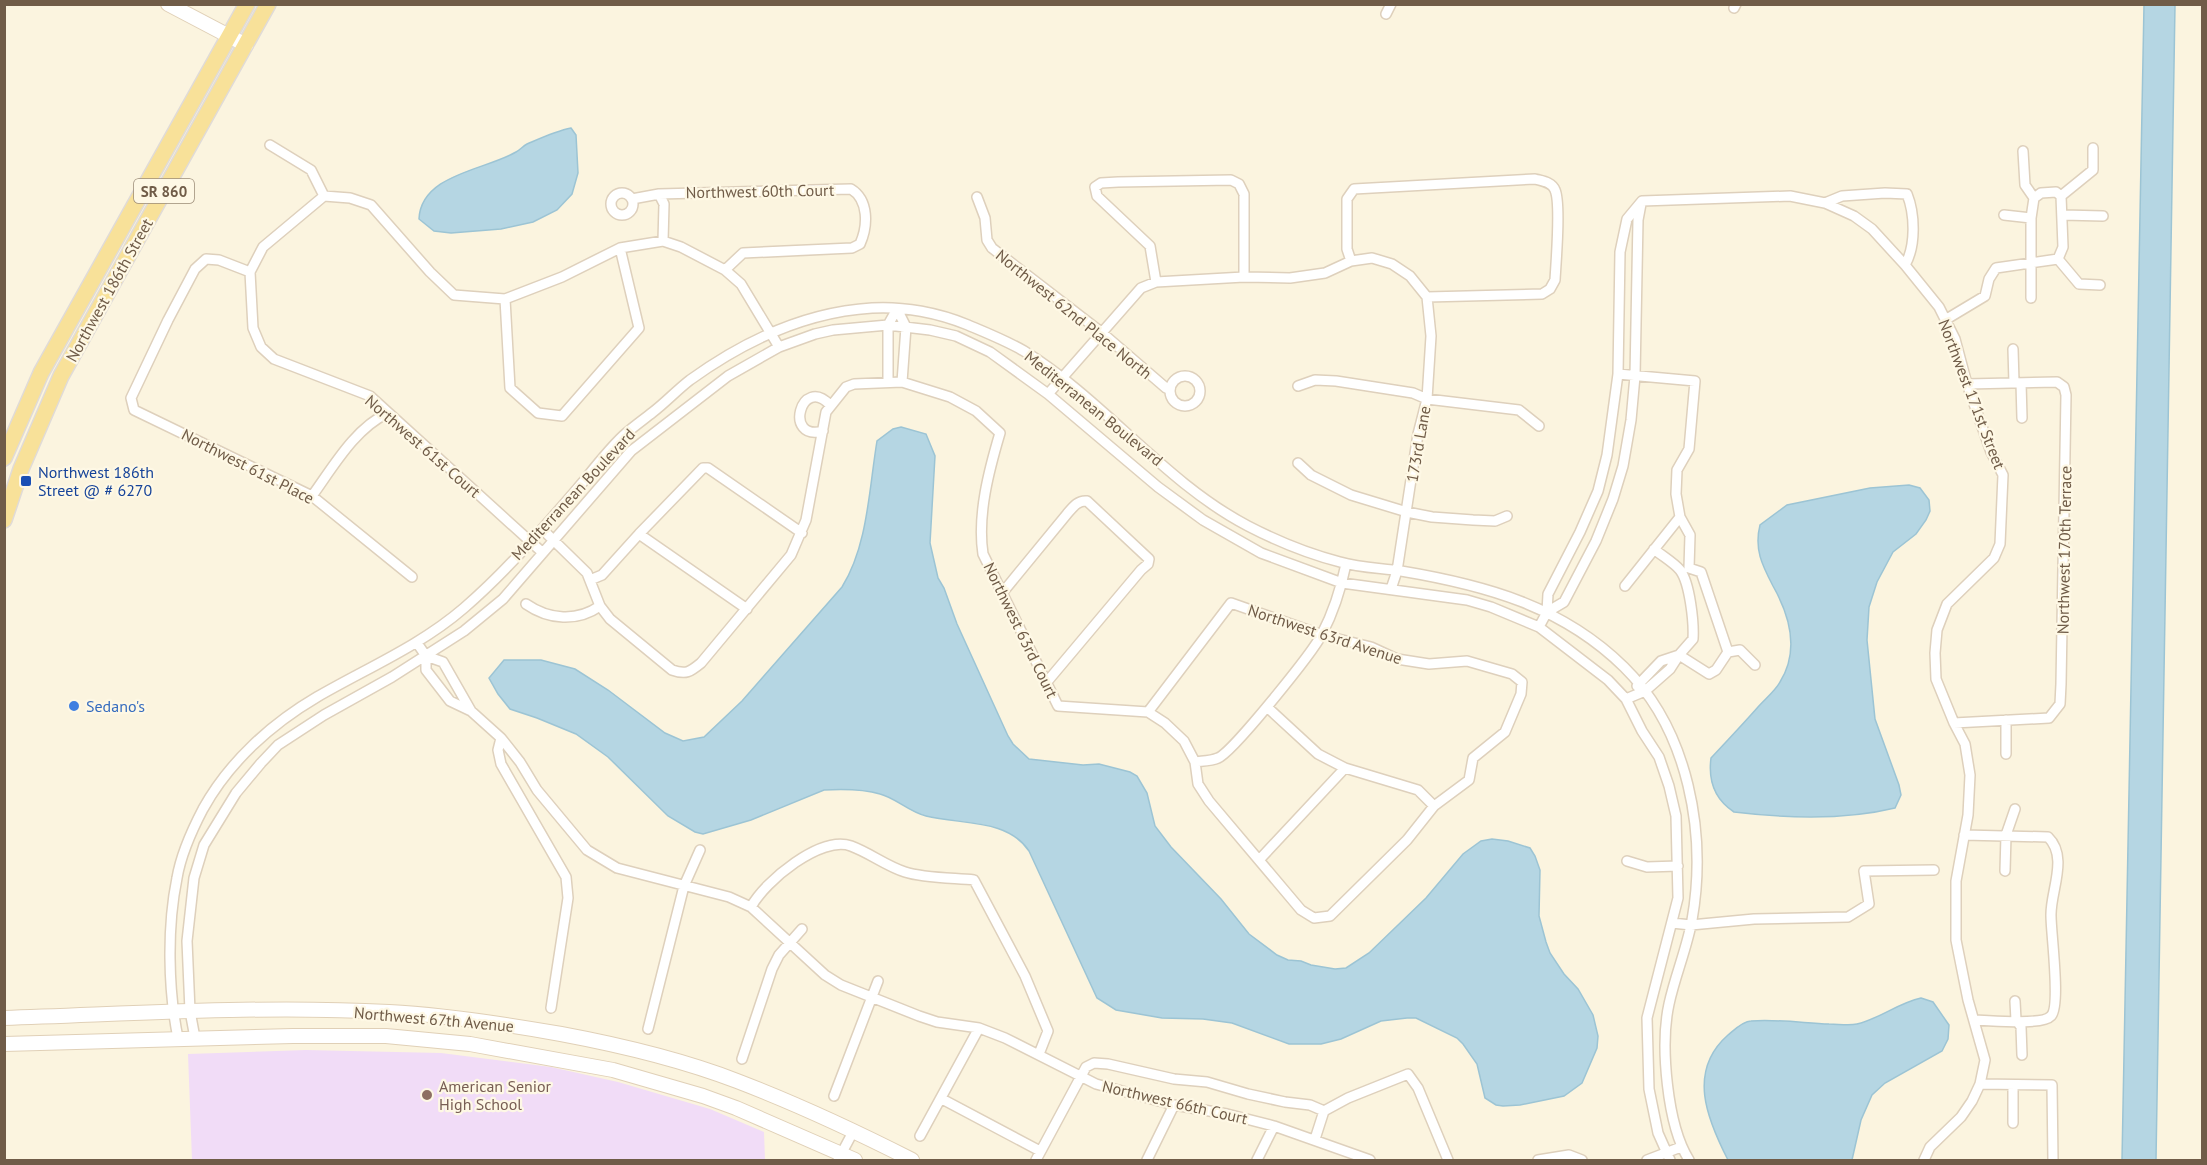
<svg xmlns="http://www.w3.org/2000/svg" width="2207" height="1165" font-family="'PT Sans',sans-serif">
	<rect width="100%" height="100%" fill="#fbf4df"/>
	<path fill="#f1dcf7" d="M306 1050 441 1053 551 1067 618 1082 710 1109 764 1132 765 1160H192L188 1054Z"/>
	<path fill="#b5d6e3" stroke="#9cc4d4" stroke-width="1.5" d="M2175 5 2156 1160H2122L2144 5Z
		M571 128 576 135 578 173 572 194 557 210 533 222 501 229 451 233 434 231 419 219C421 174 486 170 516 152 520 150 523 146 527 144 541 138 556 131 571 128Z
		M901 427 926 434 935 456 930 543 938 578 944 588 957 624 1008 736 1013 744 1029 759 1083 765 1099 764 1130 772 1137 776 1147 793 1155 826 1171 847 1221 899 1249 934 1277 955 1288 960 1301 961 1311 965 1335 969 1346 968 1369 953 1426 898 1463 854 1481 841 1492 839 1508 841 1530 848 1535 856 1540 870 1539 916 1546 942 1550 953 1564 974 1578 989 1593 1015 1598 1036 1597 1048 1582 1083 1564 1096 1520 1105 1503 1106 1496 1105 1485 1098 1477 1064 1463 1044 1457 1038 1416 1018H1407L1381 1021 1341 1039 1321 1044H1289L1232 1023 1203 1019 1162 1018 1116 1010 1097 998 1029 851C1007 818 961 825 926 816 909 812 896 798 880 794 863 789 842 789 824 790L751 820 703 834 695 832 668 816 608 757 576 734 537 718 510 709 498 694 489 678 504 660H541L575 669 608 690 665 733 683 741 704 737 742 701 842 587C868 545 869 489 877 441L893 429Z
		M1909 485 1920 488 1929 500 1930 511 1926 520 1916 534 1893 552 1877 582 1869 607 1867 640 1875 719 1899 785 1901 795 1895 808C1846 820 1784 818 1734 812 1714 799 1708 781 1711 758 1727 741 1743 724 1758 707 1765 699 1775 691 1780 682 1800 650 1790 616 1773 586 1762 565 1754 549 1760 525L1787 505 1870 488Z
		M1921 998 1933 1002 1949 1025 1948 1039 1942 1051 1885 1083 1872 1095 1861 1120 1852 1160H1728C1707 1119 1687 1071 1728 1035 1734 1030 1743 1021 1751 1021 1777 1019 1804 1023 1829 1024 1838 1024 1849 1026 1857 1024 1879 1019 1898 1003 1921 998Z"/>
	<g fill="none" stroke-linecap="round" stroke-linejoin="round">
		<defs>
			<path id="street" d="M1734 8 1736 4
				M1386 14 1391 4
				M270 145 311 170 324 196
				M2023 151 2025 185 2034 198 2031 218V298
				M611 204a11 11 0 1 1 22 0a11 11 0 1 1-22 0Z
				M659 194 664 204 663 241
				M324 196 350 198 371 205 430 272 454 295 505 299 562 277 620 248 663 241 681 247 725 270 741 284 779 347
				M977 197 985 218 987 240 992 248 1101 332 1166 388 1170 390
				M2034 198 2041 193 2056 192 2061 196
				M632 199 659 194 851 189C869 200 868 226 860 244L852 248 743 253 725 270
				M1642 201 1790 196 1825 203 1842 196 1885 193 1907 194C1915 214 1916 246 1905 265
				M1825 203 1854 216 1872 229 1905 265 1939 307 1955 339 1967 384 1991 452 2003 475 2000 544 1994 558 1947 604 1937 630 1935 653 1936 679 1954 723 1965 744 1970 775 1968 815 1956 881V940L1968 1000 1985 1060 1980 1084 1972 1101 1961 1117 1930 1147 1924 1160
				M2004 215 2031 218
				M2063 215 2103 216
				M2058 259 2063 247 2061 196 2093 170V148
				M2058 259 2079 284 2100 285
				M250 272 219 260 206 259 195 269 168 320 131 398 134 410 312 496 412 577
				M250 272 253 328 261 347 274 359 370 396 543 553
				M250 272 263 247 324 196
				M1156 282 1150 246 1097 196 1095 187 1101 183 1118 182 1231 180 1239 184 1244 194V277
				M505 299 510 388 538 413 562 416 639 328 620 248
				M897 309 906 327 902 382
				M1945 320 1985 296 1989 279 1996 268 2058 259
				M2013 349 2014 383
				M1618 374 1695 381 1689 449 1677 470 1676 494 1680 517 1625 586
				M1170 391a15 15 0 1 1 30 0a15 15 0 1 1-30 0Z
				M888 381V325L897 309
				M2021 383 2022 418
				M1298 386 1315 380 1336 381 1413 393 1427 399 1519 410 1539 426
				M1048 394 1141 288 1156 282 1244 277 1290 278 1325 273 1351 261 1372 258 1392 264 1410 276 1427 297 1542 294 1550 289 1555 280C1556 262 1561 203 1555 190 1552 182 1542 181 1535 179L1354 189 1347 199V249L1351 261
				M823 431C783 442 801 374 830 405
				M1298 463 1311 475 1351 495 1407 512 1432 517 1473 520 1495 521 1507 516
				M312 496C333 467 355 428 388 413
				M1680 517 1690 535 1689 568 1701 572 1728 652
				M542 529 587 573 600 606 610 619 672 670C686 675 690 672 701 663L791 555 806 520 826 412 846 387 854 384 902 382 950 397 976 411 1000 433C989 470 977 515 983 554L1058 706 1148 712 1165 723 1184 741 1195 762 1198 784 1209 801 1301 910 1314 918 1330 916 1407 840 1434 806 1469 780 1473 758 1505 732 1521 694 1522 682 1512 674 1467 661 1429 664 1397 659 1371 647 1322 635 1231 603 1148 712
				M639 534 747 609
				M590 580 602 575 639 534 703 468H708L802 533
				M1391 589 1397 571 1418 434 1427 399 1431 336 1427 297
				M1003 592 1067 514C1073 507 1078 500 1087 501L1149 559 1148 564 1141 570 1046 683
				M526 604C549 620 577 622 600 606
				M1547 612 1564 602 1596 541 1613 499 1623 466 1631 420 1635 376 1638 220 1641 204
				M1539 627 1547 612 1548 594 1580 532 1598 491 1607 455 1618 374 1620 252 1627 219 1642 201
				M417 643 426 656V670L450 701 471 711 501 738 498 750 501 764 566 877 568 898 551 1008
				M1679 655 1709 674 1716 670 1728 652 1740 650 1755 665
				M426 656 443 662 471 711
				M1637 686 1661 661 1679 655
				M1626 699 1645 691 1670 669 1679 655 1693 639C1694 623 1690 583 1680 570 1673 562 1662 556 1654 549
				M1267 707 1318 754 1345 768 1418 790 1434 806
				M1954 723 2049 718 2060 704 2061 684 2066 395 2064 387 2057 382 1967 384
				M501 738 520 762 537 790 587 850 617 868 729 897 751 907 825 975 841 985 919 1016 937 1022 979 1028 1005 1038 1096 1084 1174 1105 1227 1114 1274 1126 1370 1160
				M2006 754V720
				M1195 762C1202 761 1211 761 1218 758 1232 753 1313 652 1322 634 1333 613 1341 588 1346 564
				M1964 835 2048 837C2069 857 2050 892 2051 916 2051 934 2061 1006 2051 1016 2042 1026 1989 1020 1974 1020
				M1259 860 1345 768
				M1627 861 1647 867 1678 866
				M2005 871 2006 835 2015 809
				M751 907C765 881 821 835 851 846 870 853 886 866 905 872 923 878 954 878 974 880L1025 976 1048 1031 1039 1054
				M1672 923 1691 925 1754 919 1848 917 1869 904 1864 871 1934 870
				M2015 1001 2016 1020 2021 1027 2022 1055
				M648 1029 684 886 700 850
				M178 1038C168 989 167 927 177 878 181 854 192 830 203 809 229 762 271 724 317 697 367 668 420 646 464 608 508 570 546 525 583 482 596 466 609 449 624 435 633 427 643 420 653 412 666 402 677 390 690 380 744 341 805 312 872 308 904 306 939 313 968 325 987 333 1007 341 1024 351 1105 401 1164 482 1248 526 1277 541 1309 554 1340 562 1360 568 1381 568 1401 571 1485 585 1562 606 1624 667 1689 731 1707 834 1692 920 1687 948 1675 976 1669 1004 1660 1045 1667 1125 1689 1160
				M195 1038 190 1011 187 941 194 878 204 845 236 793 261 763 278 745 324 715 392 677 464 631 503 599 631 451 728 376 779 347 815 334 833 330 888 325 930 330 956 336 990 352 1048 394 1158 487 1203 520 1261 553 1342 583 1467 600 1491 607 1539 627 1608 680 1626 699 1642 731 1659 757 1669 786 1676 816 1678 898 1647 1018 1649 1089 1658 1133 1670 1160
				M742 1059 772 969 779 955 802 929
				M1980 1084 2052 1085 2053 1160
				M2013 1085V1123
				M834 1096 878 981
				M942 1099 1040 1151
				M920 1136 979 1028
				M1315 1139 1324 1111 1348 1098 1408 1074 1418 1088 1448 1160
				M838 1160 854 1130
				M1036 1160 1086 1067 1094 1063 1108 1064 1174 1079 1207 1082 1248 1094 1285 1102 1310 1105 1324 1111
				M1147 1160 1174 1105
				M1257 1160 1274 1126
				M1538 1160 1569 1155 1582 1160
				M1647 1160 1681 1147"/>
			<path id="secondary" d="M168 4 246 45
				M4 1018C132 1014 261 1005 389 1012 447 1015 504 1024 561 1034 620 1045 680 1059 737 1081 797 1104 855 1131 912 1160
				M4 1044 293 1036H386L470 1044 613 1070 703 1096 736 1108 855 1160"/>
			<path id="primary" d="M4 458 41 373 247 4
				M4 520 21 469 61 376 268 4"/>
		</defs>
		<use href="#street" stroke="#ded0bc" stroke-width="12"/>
		<use href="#secondary" stroke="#e0d0b7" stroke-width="16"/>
		<use href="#primary" stroke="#e0dbd7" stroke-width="18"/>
		<use href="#street" stroke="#fff" stroke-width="9"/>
		<use href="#secondary" stroke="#fff" stroke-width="14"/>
		<use href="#primary" stroke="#f8e199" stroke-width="15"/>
	</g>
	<rect fill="#1a4fb4" stroke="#fef8e5" stroke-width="2" x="20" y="475" width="12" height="12" rx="3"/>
	<circle fill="#3f7fe0" stroke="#fef8e5" stroke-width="2" cx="74" cy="706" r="6"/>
	<circle fill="#8d6e63" stroke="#fef8e5" stroke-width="2" cx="427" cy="1095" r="6"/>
	<g text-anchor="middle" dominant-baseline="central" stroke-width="4.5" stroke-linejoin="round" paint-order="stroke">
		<rect fill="#fef8e5" stroke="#9b8b77" stroke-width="1.5" x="134" y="179" width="60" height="24" rx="4.5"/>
		<g font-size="15" font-weight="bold" fill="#705c48">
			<text x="164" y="191">SR 860</text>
		</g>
		<g font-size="16" fill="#705c48" stroke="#fef8e5">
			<text transform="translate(760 191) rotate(-1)">Northwest 60th Court</text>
			<text transform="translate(109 290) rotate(-61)">Northwest 186th Street</text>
			<text transform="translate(1074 314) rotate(39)">Northwest 62nd Place North</text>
			<text transform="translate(1972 394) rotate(69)">Northwest 171st Street</text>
			<text transform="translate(1094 408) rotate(39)">Mediterranean Boulevard</text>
			<text transform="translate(1418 444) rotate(-80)">173rd Lane</text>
			<text transform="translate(423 446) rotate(41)">Northwest 61st Court</text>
			<text transform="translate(248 466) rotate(27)">Northwest 61st Place</text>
			<text transform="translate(573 494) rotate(-47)">Mediterranean Boulevard</text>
			<text transform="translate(2064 550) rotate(-89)">Northwest 170th Terrace</text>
			<text transform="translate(1021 630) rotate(64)">Northwest 63rd Court</text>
			<text transform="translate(1325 634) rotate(18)">Northwest 63rd Avenue</text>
			<text transform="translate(434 1019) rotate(5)">Northwest 67th Avenue</text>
			<text transform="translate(1175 1102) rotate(13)">Northwest 66th Court</text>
		</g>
		<g font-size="16" fill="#164399" stroke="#fef8e5" text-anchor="start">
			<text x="38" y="472">Northwest 186th<tspan x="38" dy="18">Street @ # 6270</tspan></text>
		</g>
		<g font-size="16" fill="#366cbe" stroke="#fef8e5" text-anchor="start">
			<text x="86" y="706">Sedano's</text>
		</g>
		<g font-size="16" fill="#785e54" stroke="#fef8e5" text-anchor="start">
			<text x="439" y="1086">American Senior<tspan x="439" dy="18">High School</tspan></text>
		</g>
	</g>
	<rect width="2207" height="1165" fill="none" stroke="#705c48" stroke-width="12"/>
</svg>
